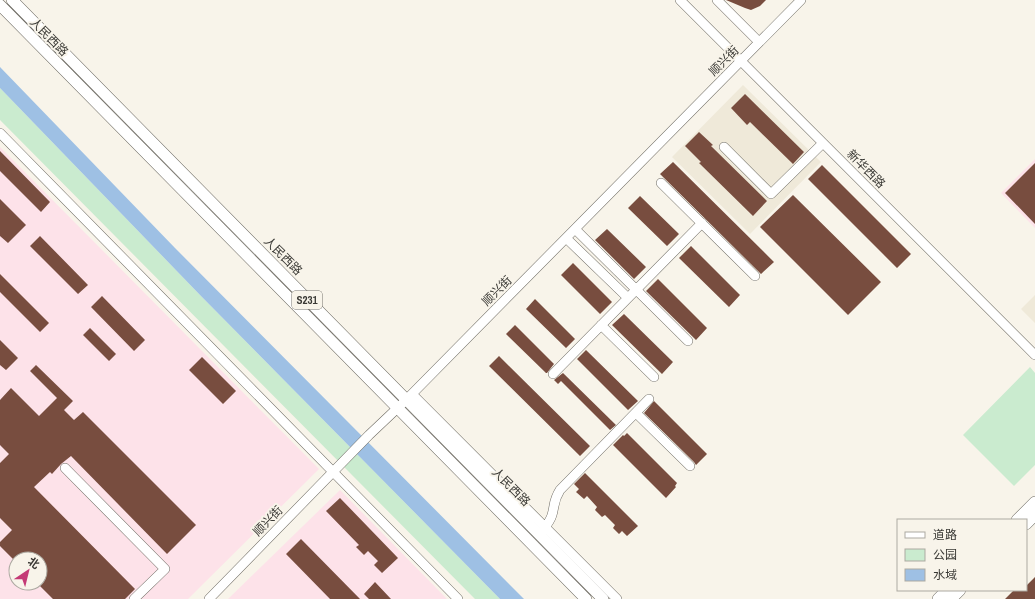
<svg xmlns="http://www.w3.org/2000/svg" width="1035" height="599" font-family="'Archivo Narrow','Noto Sans SC',sans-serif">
	<rect width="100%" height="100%" fill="#f8f4ea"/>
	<path fill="#efe9d9" d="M743 85 821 162 750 234 672 157Z
		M1035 295V323L1021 309Z"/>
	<path fill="#fde2e9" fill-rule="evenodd" d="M0 147 319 469 188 599H0ZM16 559H40V583H16Z
		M1035 159V228L1001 193Z
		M340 490 447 599H228Z"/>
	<path fill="#caebcf" d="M0 88 199 294 500 599H475L0 120Z
		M1030 367 1035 373V465L1014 486 963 435Z"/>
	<path fill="#9ec0e4" d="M0 67 175 248 524 599H500L199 294 0 88Z"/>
	<path fill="#784d3f" d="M726 0H766L760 6 751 10 745 8Z
		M745 94 804 152 793 164 750 122 747 125 731 108Z
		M699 132 713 145 711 146 767 201 753 216 699 163 701 162 685 146Z
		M0 151 50 202 41 212 0 171Z
		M673 162 774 262 761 274 660 174Z
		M1035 163V224L1005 193Z
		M822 165 911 254 897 268 808 179Z
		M793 195 881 282 848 315 760 227Z
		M640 196 679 234 667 246 628 208Z
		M0 199 26 225 8 243 0 236Z
		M607 229 646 267 634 279 595 240Z
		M40 236 88 285 78 294 30 246Z
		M691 246 740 295 729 307 679 258Z
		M573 263 612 302 600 314 561 275Z
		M0 274 49 323 40 332 0 292Z
		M658 279 707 328 696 340 646 291Z
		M102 296 145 340 134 351 91 307Z
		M535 299 575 339 566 348 526 309Z
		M624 314 673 362 662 374 612 325Z
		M515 325 554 364 547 373H546L506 334Z
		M90 328 116 354 109 361 83 335Z
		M0 340 18 358 6 370 0 365Z
		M586 350 638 401 628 410 577 359Z
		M499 356 590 446 580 456 489 366Z
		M202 357 236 391 223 404 189 370Z
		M36 365 73 401 64 410 74 420 83 412 196 525 167 554 71 456 61 464 52 474 50 472 34 487 135 589 125 599H53L40 586V559H13L0 546V542L12 530 0 518V463L9 454 0 445V400L11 388 39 416 57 398 30 371Z
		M563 373 616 425 610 430 561 381 558 384 554 380Z
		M654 401 707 454 696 465 694 462 644 413Z
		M627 433 677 483 675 486 676 487 666 498 613 445 623 435 624 436Z
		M585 473 638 526 627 536 622 531 619 534 613 528 615 525 605 515 602 517 595 510 597 507 587 496 584 499 576 492 579 489 574 484Z
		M340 498 398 558 382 573 374 565 378 561 368 551 364 555 356 547 359 545 326 511Z
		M301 539 360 599H330L286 554Z
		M1035 577V599H1005L1014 590H1026V586Z
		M375 582 391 599H369L364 594Z"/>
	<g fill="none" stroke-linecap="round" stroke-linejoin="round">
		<defs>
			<path id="minor" d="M680 0 1035 355
				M717 0 759 42
				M0 133 458 599
				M724 147 771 194 823 143
				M661 183 755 276
				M575 229 688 341
				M566 238 628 298
				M601 325 654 377
				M553 374 702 223
				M412 394 617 599
				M636 413 690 466
				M65 468 165 569 134 599
				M541 532C545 527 550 522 552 515 555 505 553 501 560 490L649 399
				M209 599 369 435 406 400 801 0"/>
			<path id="major" d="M12 0 603 599
				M0 5 586 599
				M1017 520 1035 502
				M1026 524 1035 515
				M938 599 947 590
				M951 599 960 590"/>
		</defs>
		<use href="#minor" stroke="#6d6a62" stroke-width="10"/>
		<use href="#major" stroke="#6d6a62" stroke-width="12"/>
		<use href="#minor" stroke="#fff" stroke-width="9"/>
		<use href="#major" stroke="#fff" stroke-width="11"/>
	</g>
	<g text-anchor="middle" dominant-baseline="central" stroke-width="4" stroke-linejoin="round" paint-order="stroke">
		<rect fill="#f8f4ea" stroke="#72706b" stroke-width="1" x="292" y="291" width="30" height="18" rx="3"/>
		<g font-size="11" font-weight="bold" fill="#393834">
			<text x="307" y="300">S231</text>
		</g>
		<g font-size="12" fill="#393834" stroke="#f8f4ea">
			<text transform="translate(49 37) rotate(45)">人民西路</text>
			<text transform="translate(724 61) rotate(-45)">顺兴街</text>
			<text transform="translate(866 169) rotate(45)">新华西路</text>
			<text transform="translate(283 256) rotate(45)">人民西路</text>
			<text transform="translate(497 291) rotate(-45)">顺兴街</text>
			<text transform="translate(511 487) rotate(45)">人民西路</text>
			<text transform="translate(268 521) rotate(-46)">顺兴街</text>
		</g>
	</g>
	<rect x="897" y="519" width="130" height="72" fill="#f8f4ea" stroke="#aca9a1"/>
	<rect x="905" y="532" width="20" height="6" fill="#ffffff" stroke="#aca9a1"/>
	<text x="933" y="539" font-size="12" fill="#393834">道路</text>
	<rect x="905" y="549" width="20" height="12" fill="#caebcf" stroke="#aca9a1"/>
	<text x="933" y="559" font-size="12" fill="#393834">公园</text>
	<rect x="905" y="569" width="20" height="12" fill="#9ec0e4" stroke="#aca9a1"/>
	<text x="933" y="579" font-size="12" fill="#393834">水域</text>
	<g transform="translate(28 571) rotate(35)"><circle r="19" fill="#f8f4ea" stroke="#aca9a1"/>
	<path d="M0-3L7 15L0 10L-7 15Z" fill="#c43b76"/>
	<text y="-6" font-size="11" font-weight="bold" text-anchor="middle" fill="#393834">北</text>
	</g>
</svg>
